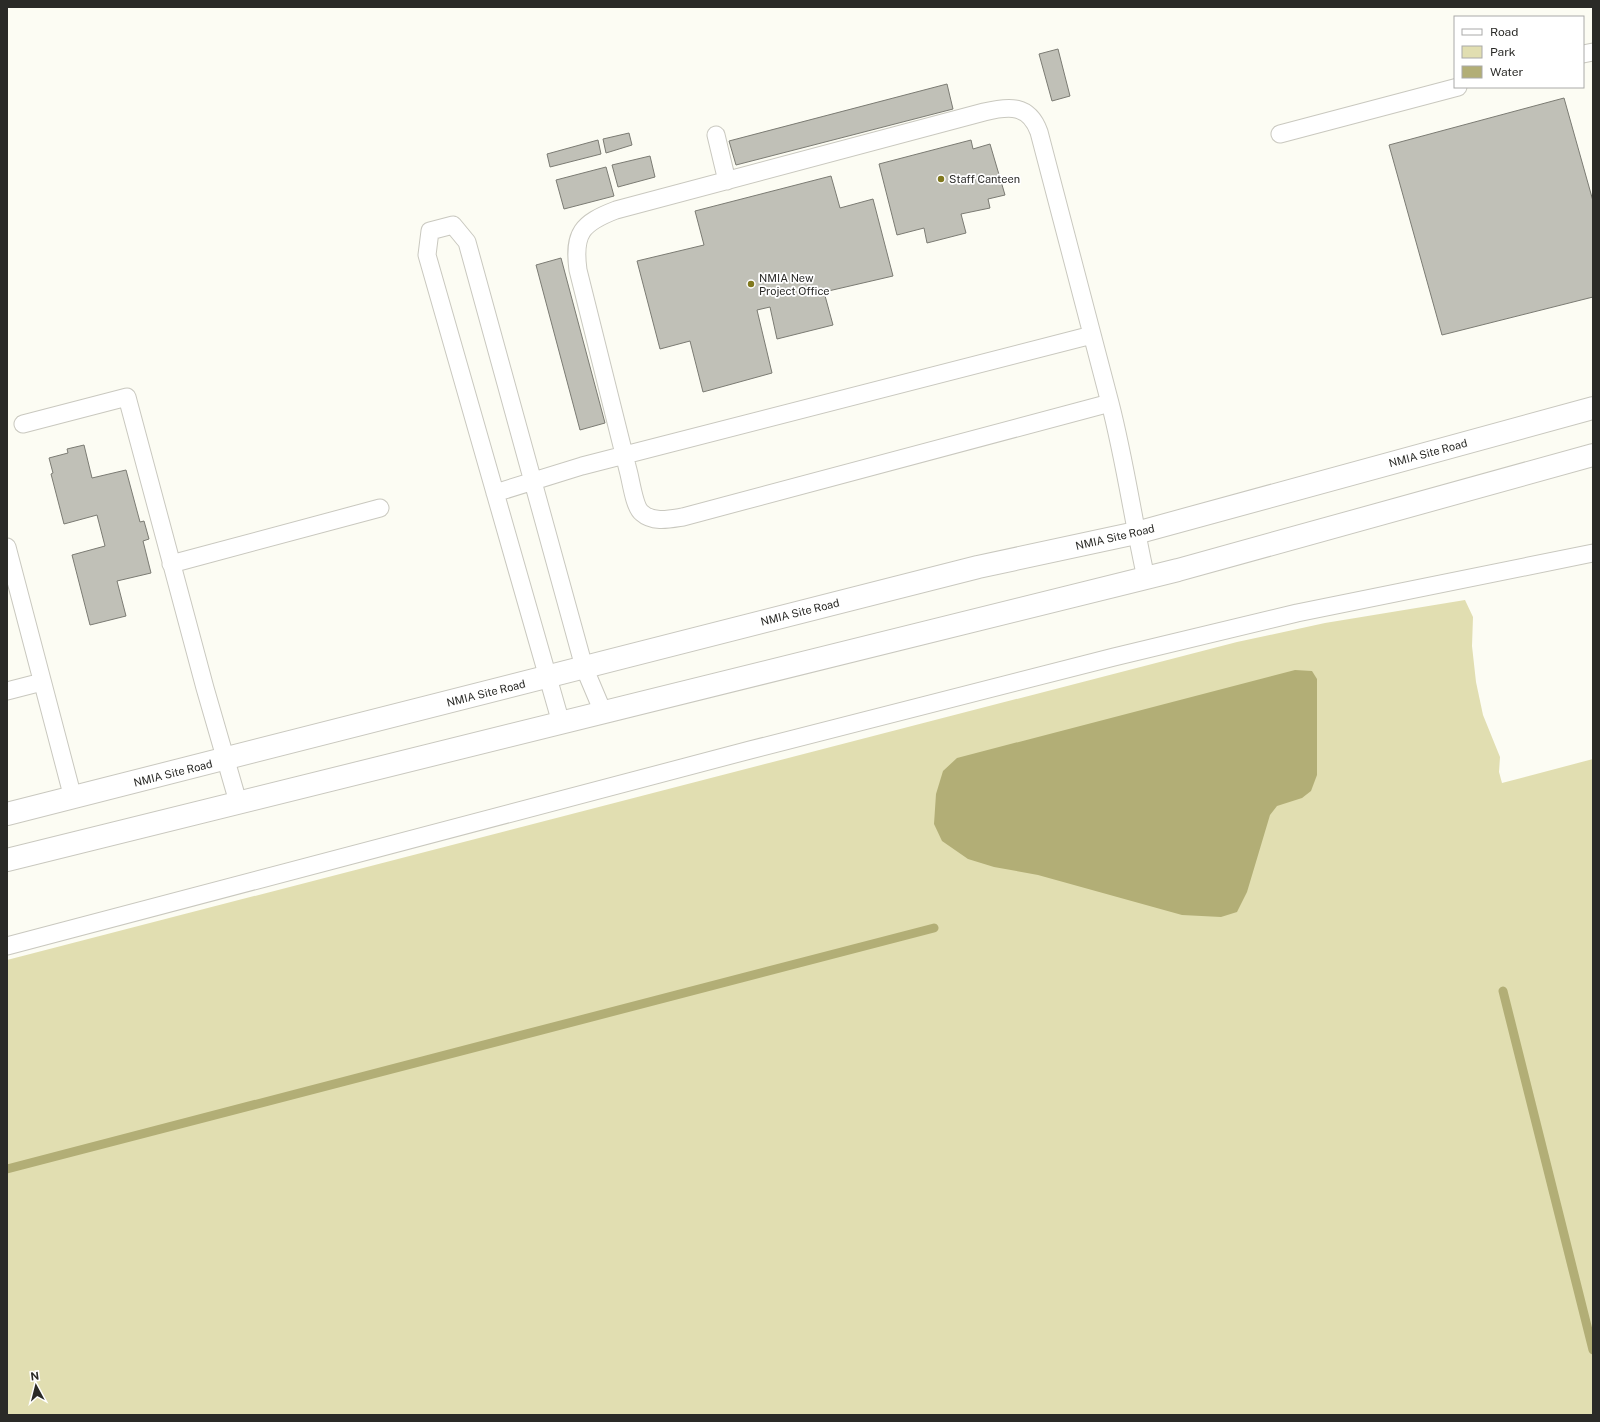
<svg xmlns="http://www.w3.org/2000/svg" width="1600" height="1422" font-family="'Public Sans',sans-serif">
	<rect width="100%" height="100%" fill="#fcfcf3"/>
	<path fill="#e1deb1" d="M1465 600 1473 617 1472 646 1476 682 1483 715 1500 757 1499 772 1502 783 1593 759V1415H7V960L1237 642 1325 623Z"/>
	<path fill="#b2ae76" d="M1295 670 1312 671 1317 679V775L1311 791 1302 798 1277 806 1270 815 1247 892 1237 912 1221 917 1182 915 1038 875 994 867 968 859 942 841 934 824 936 794 943 771 957 758Z"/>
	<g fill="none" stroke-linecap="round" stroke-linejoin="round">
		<path stroke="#b2ae76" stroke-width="9" d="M1503 991 1593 1350
			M7 1169 934 928"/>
	</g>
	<path fill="#c0c0b7" stroke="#7b7b73" d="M1058 49 1070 96 1052 101 1039 54Z
		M947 84 953 109 736 165 729 141Z
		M1564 98 1593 201V297L1442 335 1389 145Z
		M629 133 632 145 606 153 603 139Z
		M598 140 601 154 550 167 547 154Z
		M971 140 973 149 990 144 1005 195 988 199 990 208 961 214 966 233 927 243 924 228 897 235 879 164Z
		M650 156 655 177 618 187 612 165Z
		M606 167 614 196 564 209 556 180Z
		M831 176 840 208 873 199 893 276 824 292 833 325 777 339 770 307 757 310 772 373 703 392 690 341 660 349 637 261 704 245 695 211Z
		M561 258 605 423 580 430 536 265Z
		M84 445 92 478 126 470 140 522 144 521 149 539 143 541 151 573 117 581 126 616 90 625 72 555 105 546 97 515 64 524 51 474 53 473 49 458 68 453 67 449Z"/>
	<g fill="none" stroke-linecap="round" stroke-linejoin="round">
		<defs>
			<path id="service" d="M1583 54 1593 52
				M1280 134 1458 87
				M716 135 727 181
				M1110 403 683 517C670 519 653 523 642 513 634 507 631 480 628 470 611 404 595 337 578 270 573 233 582 223 616 210L984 112C1009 106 1029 104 1039 132L1110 403C1125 461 1133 520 1146 578
				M23 424 127 397 205 688 238 802
				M495 493 582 466 1092 335
				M7 547 73 798
				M171 564 380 508
				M7 691 42 682
				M561 723 427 255 430 231 453 225 467 242 584 667 603 712
				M7 946 750 750 1114 657 1297 613 1593 553"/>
			<path id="tertiary" d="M7 814 978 567 1136 533 1593 408
				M7 860 1178 570 1593 455"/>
		</defs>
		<use href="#service" stroke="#c9c8bf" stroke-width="19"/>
		<use href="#tertiary" stroke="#c9c8bf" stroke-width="24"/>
		<use href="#service" stroke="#fff" stroke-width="17"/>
		<use href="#tertiary" stroke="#fff" stroke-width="22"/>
	</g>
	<g fill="#81791f" stroke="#fff" stroke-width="1.5">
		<circle cx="941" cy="179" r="4"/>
		<circle cx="751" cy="284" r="4"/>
	</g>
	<g text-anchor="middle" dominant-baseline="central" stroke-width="3.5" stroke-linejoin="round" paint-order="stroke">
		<g font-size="11" fill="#2a2a27" stroke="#fff" text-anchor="start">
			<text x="949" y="179">Staff Canteen</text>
			<text x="759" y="278">NMIA New<tspan x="759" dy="13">Project Office</tspan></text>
		</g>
		<g font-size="11" fill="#2a2a27" stroke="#fff">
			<text transform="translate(1428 453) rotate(-15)">NMIA Site Road</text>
			<text transform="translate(1115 537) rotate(-13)">NMIA Site Road</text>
			<text transform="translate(800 612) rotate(-14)">NMIA Site Road</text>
			<text transform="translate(486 693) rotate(-14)">NMIA Site Road</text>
			<text transform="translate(173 773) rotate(-14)">NMIA Site Road</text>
		</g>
	</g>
	<rect width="1600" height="1422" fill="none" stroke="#2a2a27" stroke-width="16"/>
	<rect x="1454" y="16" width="130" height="72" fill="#ffffff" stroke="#aaaaa9"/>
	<rect x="1462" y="29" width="20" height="6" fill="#ffffff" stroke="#aaaaa9"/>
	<text x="1490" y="36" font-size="12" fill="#2a2a27">Road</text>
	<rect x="1462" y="46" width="20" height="12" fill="#e1deb1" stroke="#aaaaa9"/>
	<text x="1490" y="56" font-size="12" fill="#2a2a27">Park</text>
	<rect x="1462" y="66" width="20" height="12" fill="#b2ae76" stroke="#aaaaa9"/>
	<text x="1490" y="76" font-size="12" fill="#2a2a27">Water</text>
	<g transform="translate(36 1386) rotate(353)" stroke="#ffffff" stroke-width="3" paint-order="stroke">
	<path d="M0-3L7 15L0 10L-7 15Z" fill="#2a2a27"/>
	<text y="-6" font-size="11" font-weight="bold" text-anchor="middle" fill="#2a2a27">N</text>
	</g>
</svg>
